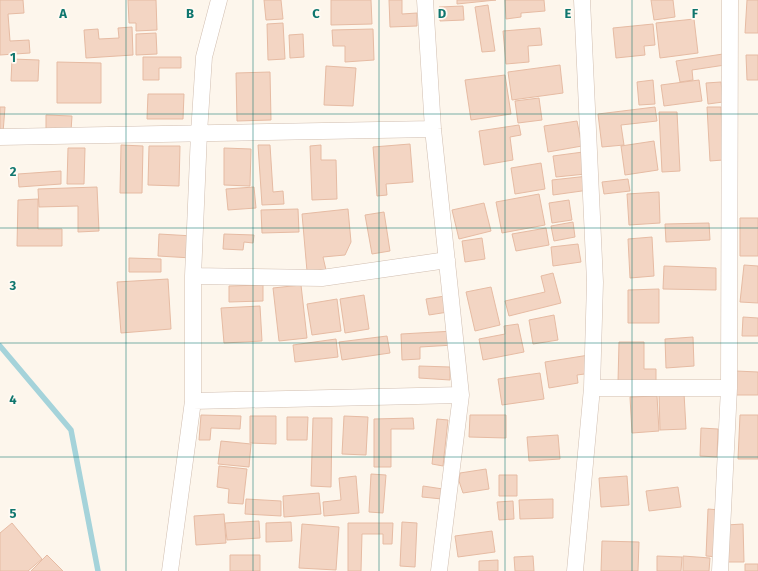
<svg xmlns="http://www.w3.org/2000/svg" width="758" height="571" font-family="'Fira Sans',sans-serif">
	<rect width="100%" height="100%" fill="#fdf6ec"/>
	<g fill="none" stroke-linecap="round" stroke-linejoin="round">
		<path stroke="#a5d3da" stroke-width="5.5" d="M0 346 71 430 98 571"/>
	</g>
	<path fill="#f3d5c3" stroke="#e6bba3" d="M0 0H23L24 13 8 14 10 41 29 40 30 53 0 55Z
		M128 0H156L157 30 136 31V23H129Z
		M264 0H281L283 19 266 20Z
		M331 0H371L372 24 331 25Z
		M389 0H402V14L417 13V26L390 27Z
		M457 0H496L457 4Z
		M505 0H544L545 11 521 13V17L506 19Z
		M651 0H673L675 17 654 20Z
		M747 0H758V33H745Z
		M488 5 495 51 482 52 475 7Z
		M463 6 464 20 440 21 439 7Z
		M694 19 698 53 660 58 656 23Z
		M283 23 285 59 268 60 267 24Z
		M653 24 655 45 644 46 645 55 616 58 613 28Z
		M132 27 133 55 86 58 84 30 98 29 99 39 119 38 118 28Z
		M540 28 542 45 528 46 529 62 506 64 503 31Z
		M373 29 374 60 345 62V46H333L332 30Z
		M156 33 157 54 136 55V34Z
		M303 34 304 57 290 58 289 35Z
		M723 54 725 65 692 70 693 80 680 82 676 61Z
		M746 55H758V80H747Z
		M143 57H181V68H159V80H143Z
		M12 59 39 60 38 81H11Z
		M57 62 101 63V103H57Z
		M560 65 563 93 512 100 508 72Z
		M326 66 356 68 353 106 324 105Z
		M270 72 271 120 237 121 236 73Z
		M505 75 511 114 471 120 465 80Z
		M653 80 655 104 639 105 637 82Z
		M699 80 702 101 664 106 661 85Z
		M721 82 723 102 708 104 706 83Z
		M148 94H184L183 119H147Z
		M539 98 542 120 518 123 515 101Z
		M0 107H5L3 133H0Z
		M655 107 657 121 621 125 624 145 602 147 598 114Z
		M707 107H721L723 160 710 161Z
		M659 112H677L680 171 662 172Z
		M46 115 72 116 71 131 46 130Z
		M577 121 582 146 548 152 544 126Z
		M519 125 521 135 510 137 513 160 484 165 479 131Z
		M654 141 658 170 625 175 621 146Z
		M410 144 413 182 386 184 387 195 377 196 373 147Z
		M121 145 143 146 142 193H120Z
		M258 145H270L273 192 283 191 284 204 262 205Z
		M321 145V160H336L337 199 312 200 310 146Z
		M149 146H180L179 186 148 185Z
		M68 148H85L84 184H67Z
		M224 148 251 149 250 186 224 185Z
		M583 152 586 174 556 177 553 156Z
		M541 163 545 189 515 194 511 168Z
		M61 171V184L19 187 18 174Z
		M588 176 589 190 553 195 552 180Z
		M628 179 630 191 604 194 602 182Z
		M97 187 99 231 78 232V206L39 207 38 189Z
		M254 187 256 208 228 210 226 189Z
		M659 192 660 223 629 225 627 194Z
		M539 194 545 225 502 233 496 202Z
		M38 199V229H62V246H17L18 200Z
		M569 200 572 220 552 223 549 203Z
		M484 203 491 231 459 239 452 210Z
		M298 209 299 232 262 233 261 210Z
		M348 209 351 242 345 255 323 257 326 270 307 271 302 214Z
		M384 212 390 251 372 254 365 215Z
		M740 218H758V256H740Z
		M573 222 575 237 554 241 551 226Z
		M709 223 710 240 666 242 665 224Z
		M546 228 549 245 516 251 512 234Z
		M159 234 193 236 192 258 158 256Z
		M224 234 254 235 253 243 244 242 243 250 223 249Z
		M652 237 654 276 630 278 628 239Z
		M482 238 485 259 465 262 462 241Z
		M578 244 581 262 553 266 551 247Z
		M129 258 161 259V272H129Z
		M744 265 758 266V303L740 302Z
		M664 266 716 268V290L663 289Z
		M553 273 561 303 509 316 505 301 545 292 541 276Z
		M168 279 171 329 121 333 117 282Z
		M263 285V301L229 302V286Z
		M301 285 307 338 279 341 273 288Z
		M491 287 500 325 475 331 466 292Z
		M659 289V323H628V290Z
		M364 295 369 329 345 333 340 299Z
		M445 296 448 312 429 315 426 299Z
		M337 299 341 331 312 335 307 304Z
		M260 306 262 341 224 343 221 308Z
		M554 315 558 340 533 344 529 320Z
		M743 317 758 318V336H742Z
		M518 324 524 352 483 360 479 339 505 334 504 326Z
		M454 331V345L420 347V359L402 360 401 334Z
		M387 336 390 353 342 360 339 342Z
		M693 337 694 366 666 368 665 339Z
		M336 339 338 357 295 362 293 345Z
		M619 342H644V369H656V382H618Z
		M589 355 592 373 577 375 578 383 549 388 545 362Z
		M419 366 450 367V380L419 378Z
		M736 371 758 372V395H736Z
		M540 373 544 399 502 405 498 379Z
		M684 393 686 429 660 430 659 394Z
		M657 396 659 431 632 433 630 397Z
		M201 415 241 416 240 429 211 428 210 440H199Z
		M470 415H506V438L469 437Z
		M740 415H758V459H738Z
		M250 416H276V444L250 443Z
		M344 416 368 417 366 455 342 454Z
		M287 417H308L307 440H287Z
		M313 418H332L331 487 311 486Z
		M413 418 414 429H391V467H374V419Z
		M437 419 448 420 443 466 432 464Z
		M701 428 718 429 717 457 700 456Z
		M558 435 560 459 529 461 527 437Z
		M221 441 251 444 249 467 218 464Z
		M219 466 247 469 243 504 228 503 229 489 217 487Z
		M486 469 489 489 463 493 459 481 460 473Z
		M371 474 386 475 383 513 369 512Z
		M499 475H517V496H499Z
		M356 476 359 513 324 516 323 502 341 500 339 478Z
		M627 476 629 505 601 507 599 478Z
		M423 486 443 489 442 499 422 497Z
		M678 487 681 507 649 511 646 491Z
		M319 493 321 514 284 517 283 496Z
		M246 499 281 501V516L245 514Z
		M553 499V518L520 519 519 500Z
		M513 501 514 519 499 520 497 502Z
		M708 509 720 510 718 557 706 556Z
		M224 514 226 543 196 545 194 516Z
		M259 521 260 538 227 540 225 523Z
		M291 522 292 541 266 542V523Z
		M402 522 417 523 415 567 400 566Z
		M12 523 42 559 28 571H0V533Z
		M348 523H393L392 544H383V534H362L361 571H348Z
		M302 524 339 527 336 570 299 568Z
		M743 524 744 562H726V525Z
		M492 531 495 552 458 557 455 536Z
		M602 541 639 542 638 571H601Z
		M47 555 63 571H31Z
		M230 555H260V571H230Z
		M533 556 534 571H515L514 557Z
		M657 556 682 557 681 571H657Z
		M683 556 710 558 709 571H683Z
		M498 560V571H479V561Z
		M745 564H758V571H745Z"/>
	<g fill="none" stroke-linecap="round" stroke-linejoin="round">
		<defs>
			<path id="minor" d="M425 0 433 129 461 395 439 571
				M0 137 433 129
				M193 276 322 278 447 260
				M592 388H729
				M193 401 461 395
				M170 571 193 401V276L199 133 204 57 219 0
				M575 571 592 388 595 282 582 0
				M720 571 729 388 730 0"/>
		</defs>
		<use href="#minor" stroke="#d1beb0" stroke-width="17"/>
		<use href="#minor" stroke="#fff" stroke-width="16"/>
	</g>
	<path fill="none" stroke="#0f766e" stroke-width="1" stroke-opacity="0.55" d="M126 0V571M253 0V571M379 0V571M505 0V571M632 0V571M0 114H758M0 228H758M0 343H758M0 457H758"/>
	<g font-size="13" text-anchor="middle" font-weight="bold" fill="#0f766e" stroke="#fffaf3" stroke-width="3.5" stroke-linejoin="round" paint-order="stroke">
		<text x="63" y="18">A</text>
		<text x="190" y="18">B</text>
		<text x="316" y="18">C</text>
		<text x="442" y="18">D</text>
		<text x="568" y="18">E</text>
		<text x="695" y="18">F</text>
		<text x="13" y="62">1</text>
		<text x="13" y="176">2</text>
		<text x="13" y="290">3</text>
		<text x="13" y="404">4</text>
		<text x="13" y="518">5</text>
	</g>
</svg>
